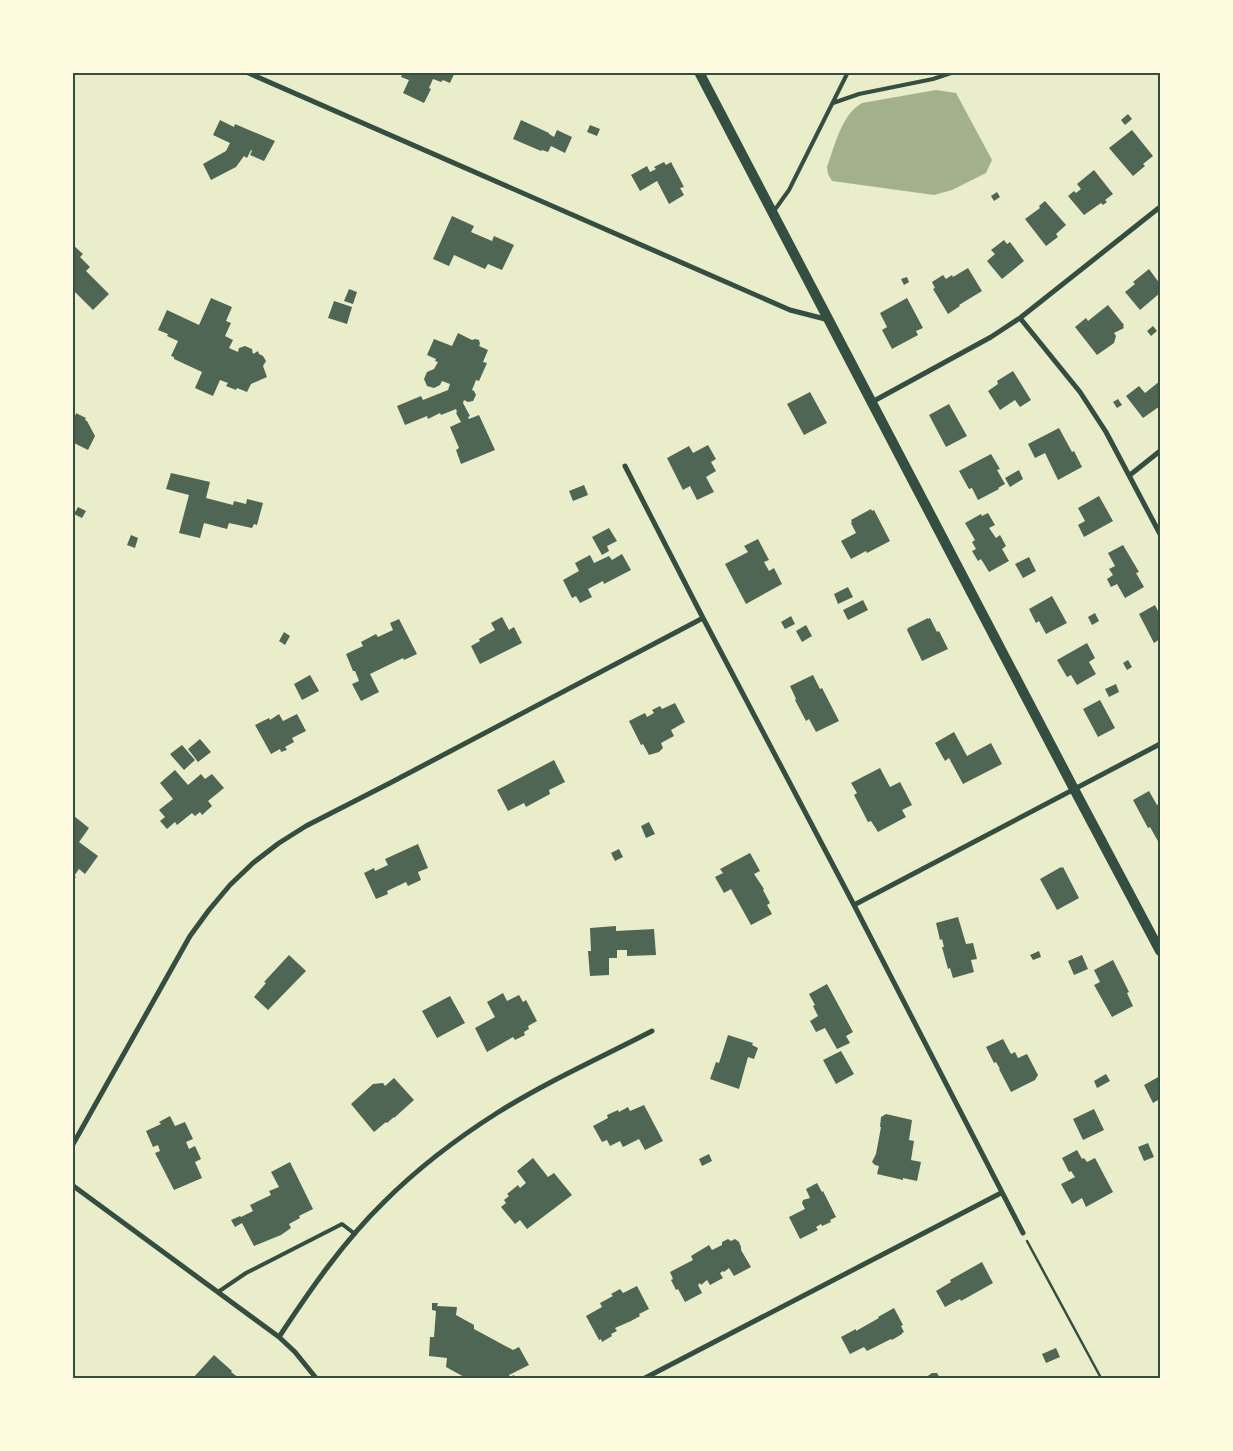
<svg xmlns="http://www.w3.org/2000/svg" width="1233" height="1451" font-family="'Archivo Narrow',sans-serif">
	<rect width="100%" height="100%" fill="#e9edc9"/>
	<path fill="#a3b18a" d="M936 90 956 93 992 160 986 173 952 190 934 195 832 181 828 174 827 167C835 146 841 115 862 103Z"/>
	<path fill="#4f6655" d="M403 72H455L450 83 443 80 441 82 433 79 429 88 431 89 424 103 403 93 409 80 401 77Z
		M1128 114 1132 119 1125 125 1121 120Z
		M220 120 234 127 235 124 275 141 264 161 250 155 252 151 251 150 247 158 244 156 236 167 211 180 203 164 226 151 230 143 213 135Z
		M521 120 549 133V134L554 137 557 130 572 137 565 153 551 146 548 152 542 150 541 151 513 139Z
		M590 125 600 129 597 136 587 132Z
		M1132 130 1153 156 1143 164 1145 166 1133 176 1109 148Z
		M664 162 666 165 671 162 684 187 680 188 684 195 669 204 657 181 640 191 631 175 647 166 650 172 656 169 654 167Z
		M1094 170 1113 194 1105 200 1107 202 1103 205 1101 203 1084 215 1068 196 1074 191 1076 193 1081 189 1077 184Z
		M997 192 1000 197 994 201 991 196Z
		M1045 201 1066 225 1056 234 1058 237 1046 246 1025 219 1040 208 1039 206Z
		M452 216 474 226 471 232 492 241 494 236 514 245 502 270 488 264 485 269 454 255 449 266 433 259Z
		M1004 240 1007 244 1010 242 1024 261 1002 279 987 261 995 254 991 250Z
		M72 244 83 254 80 257 90 267 86 271 109 294 93 310 72 289Z
		M968 268 982 291 959 305 960 306 948 314 933 289 935 288 932 282 943 275 946 279 952 275 953 277Z
		M1149 269 1160 284V293L1140 310 1125 292 1135 284 1133 282Z
		M907 277 909 282 904 285 901 279Z
		M349 289 357 292 353 304 344 301Z
		M211 298 232 307 226 321 231 323 225 336 233 340 229 348 238 352 239 348 245 346 252 349 253 354 258 351 259 354 263 356 266 361 263 366 267 377 251 384 247 392 237 388 236 390 226 386 228 383 220 380 213 396 195 388 202 372 174 359V357L171 356 178 341 167 336 168 334 158 330 167 310 199 325Z
		M907 298 923 328 916 331 918 335 892 349 882 330 887 327 880 313Z
		M334 301 352 307 347 324 328 318Z
		M1108 305 1124 325 1123 326 1124 328 1114 333 1116 336 1114 343 1097 355 1075 327 1086 318 1088 321Z
		M1153 326 1157 331 1151 336 1147 331Z
		M458 333 472 340 475 339 479 340 480 344 479 346 488 350 483 362 487 363 479 381 476 380 472 390 474 391 476 395 473 401 468 402 464 400 463 403 470 416 468 417 469 419 479 415 495 450 461 464 456 450 459 448 450 427 461 422 456 413 457 412 456 409 441 415 440 413 428 419 427 416 405 425 397 406 421 396 423 400 448 390 450 384 442 381 440 385 434 388 427 386 424 379 427 372 434 369 438 362 435 361 436 359 427 355 434 339 452 346Z
		M1013 371 1031 400 1020 407 1015 400 1000 410 988 391 998 384 997 381Z
		M1160 381V406L1143 418 1126 396 1139 386 1145 393Z
		M810 392 827 423 804 435 787 404Z
		M1118 399 1122 405 1117 408 1113 402Z
		M949 404 967 436 946 447 929 415Z
		M72 413 76 415V413L86 418 85 420 87 421 95 436 88 450 72 442Z
		M1059 428 1072 452 1074 451 1082 467 1058 480 1045 453 1035 458 1028 444Z
		M708 445 716 459 711 462 716 471 706 477 714 492 697 500 690 486 683 490 667 458 689 446 693 453Z
		M991 454 1000 469 997 470 1005 484 998 488 999 489 978 500 972 488 969 489 959 471Z
		M1019 470 1023 479 1010 487 1005 478Z
		M171 473 210 482 206 498 233 505 234 501 246 504 247 499 263 503 257 525 254 524 252 528 229 523 227 529 204 523 200 538 179 533 189 495 166 489Z
		M584 485 588 495 573 501 569 491Z
		M1099 496 1113 521 1084 537 1078 525 1085 521 1078 508Z
		M78 507 86 511 82 518 74 514Z
		M871 509 872 511 874 510 890 541 867 553 866 551 851 559 841 541 856 533 851 523 852 522 851 520Z
		M988 513 995 525 989 528 996 538 1000 535 1006 546 1002 549 1009 561 989 572 981 559 978 561 972 551 976 549 972 542 975 540 965 523 981 514 982 516Z
		M609 528 617 541 607 546 609 551 602 555 592 537Z
		M131 535 138 538 135 548 127 545Z
		M758 539 769 560 764 562 769 571 774 568 782 584 746 604 725 564 748 552 744 546Z
		M1123 545 1139 572 1136 573 1144 587 1125 598 1117 584 1111 587 1107 579 1113 575 1109 569 1115 566 1108 553Z
		M622 554 631 570 604 584 603 581 588 589 592 597 580 603 576 596 572 598 563 580 579 571 575 563 590 555 594 563 609 556 612 560Z
		M1029 557 1036 571 1023 578 1015 564Z
		M848 587 853 597 838 604 834 594Z
		M1052 596 1067 623 1046 634 1039 621 1036 623 1029 609Z
		M863 600 868 610 848 620 843 610Z
		M1155 605 1160 615V639L1154 643 1139 614Z
		M1095 613 1099 621 1092 625 1088 617Z
		M791 616 795 624 785 629 781 622Z
		M502 617 509 630 514 627 522 643 480 664 471 646 480 641 479 639 495 630 491 623Z
		M928 618V619L930 618 937 632 939 631 948 649 922 661 907 630 908 628Z
		M399 619 417 654 404 660 403 658 370 674 379 692 361 701 352 684 359 681 358 678 355 671H353L346 654 363 646 361 642 376 634 378 637 393 630 390 623Z
		M806 625 812 636 802 642 796 631Z
		M284 632 290 636 285 645 279 641Z
		M1087 643 1095 658 1089 662 1096 674 1077 685 1071 675 1067 677 1057 660Z
		M1128 660 1132 667 1127 670 1123 663Z
		M310 675 319 691 302 700 294 684Z
		M813 675 820 689 822 688 839 721 816 732 809 719 806 721 795 700 796 699 790 686Z
		M1116 684 1119 692 1109 697 1105 689Z
		M1100 700 1115 728 1098 737 1083 709Z
		M675 703 685 722 671 730 674 736 661 743 663 748 659 752 649 755 643 744 641 745 629 721 645 713 647 717 654 713 652 710 660 706 662 709Z
		M279 714 283 721 297 714 306 731 292 738 294 742 285 747 287 750 281 752 280 749 271 754 255 725 269 718 270 720Z
		M954 732 967 756 991 743 1002 764 963 784 949 758 945 761 935 743Z
		M200 739 211 752 198 762 188 749Z
		M182 745 195 760 184 770 170 754Z
		M554 760 565 782 549 790 550 794 526 807 524 803 508 811 497 790Z
		M880 768 890 787 900 782 912 805 902 810 906 817 878 832 871 821 868 822 854 795 857 793 851 783Z
		M175 770 188 785 201 774 205 779 212 774 224 788 208 801 212 806 202 815 200 812 195 816 192 813 177 825 175 822 167 829 160 821 165 817 159 810 173 799 160 783Z
		M1149 791 1157 805 1160 803V842L1159 843 1150 827 1148 828 1133 800Z
		M74 816 89 828 79 842 98 856 85 874 79 869 74 876 76 877 72 882V818Z
		M649 822 655 834 646 838 641 826Z
		M418 844 428 868 418 872 421 880 408 886 406 882 387 891 388 894 376 899 364 873 374 868 375 871 388 865 385 859Z
		M619 849 623 857 615 861 611 853Z
		M750 853 760 871 754 874 764 889 763 890 770 903 767 905 772 914 751 925 731 889 724 893 715 877 723 873 720 869Z
		M1061 867V868L1063 867 1079 898 1057 910 1040 879Z
		M958 917 966 944 973 943 977 959 971 960 974 972 953 978 950 968 948 969 942 947H944L942 939 940 940 936 923Z
		M616 926V931L654 929 656 955 627 956V950H617V958H609V975L590 976 588 951H591L590 928Z
		M1039 951 1041 957 1033 960 1030 955Z
		M289 955 306 971 268 1010 254 997 266 983 264 982Z
		M1082 955 1088 969 1074 975 1068 961Z
		M1113 960 1129 992 1127 993 1133 1006 1112 1017 1094 985 1100 982 1094 970Z
		M827 984 853 1032 846 1036 850 1043 837 1049 825 1028 816 1032 810 1021 818 1016 813 1006 815 1005 809 994Z
		M503 993 507 1001 519 995 523 1002 526 1000 537 1021 528 1026 529 1029 524 1032 525 1035 515 1040 513 1037 487 1052 475 1028 495 1017 487 1002Z
		M450 996 465 1023 437 1038 422 1011Z
		M728 1035 753 1043 752 1045 758 1048 754 1059 748 1057 739 1089 710 1079 716 1062 719 1063Z
		M1003 1039 1011 1054 1015 1052 1018 1058 1027 1054 1038 1075 1035 1080 1011 1092 999 1069H1000L996 1062 994 1063 986 1047Z
		M841 1051 854 1074 836 1084 823 1060Z
		M1106 1074 1110 1081 1097 1088 1094 1081Z
		M1160 1076V1105L1158 1100 1153 1103 1144 1085Z
		M394 1078 414 1100 394 1118V1117L387 1123 386 1122 374 1132 351 1104 373 1084 383 1083 385 1086Z
		M644 1105 663 1141 645 1150 639 1139 623 1147 620 1141 610 1146 607 1140 602 1142 593 1126 608 1118 607 1115 618 1110 619 1112 628 1107 630 1111Z
		M1094 1109 1104 1130 1083 1140 1073 1119Z
		M886 1114 912 1120 909 1140 914 1141 911 1160 921 1162 917 1181 903 1178V1180L877 1174 879 1166 875 1165 872 1162 876 1154 881 1127H880L881 1117Z
		M170 1116 175 1126 185 1122 193 1139 186 1142 189 1149 195 1146 201 1159 195 1162 202 1178 174 1190 155 1153 160 1151 158 1145 153 1147 146 1131 161 1124 159 1122Z
		M1148 1143 1154 1157 1144 1161 1138 1147Z
		M1077 1150 1082 1159 1084 1158 1087 1162 1095 1158 1113 1192 1086 1207 1082 1198 1072 1204 1061 1184 1075 1177 1071 1171 1069 1172 1062 1158Z
		M709 1154 712 1161 702 1166 699 1159Z
		M533 1158 548 1177 554 1173 572 1195 527 1229 520 1220 515 1224 501 1207 506 1203 504 1200 509 1196 507 1194 518 1185 520 1188 526 1183 517 1171Z
		M290 1162 313 1209 299 1216 300 1218 289 1224 291 1228 281 1235 254 1246 242 1223 235 1227 231 1220 240 1216 241 1217 253 1211 250 1205 271 1195 269 1191 279 1187 271 1172Z
		M817 1183 822 1192 823 1191 836 1217 830 1220 831 1222 822 1226 821 1224 816 1227 818 1230 800 1239 789 1217 805 1209 802 1203 803 1200 810 1198 806 1189Z
		M728 1239 731 1241 735 1239 739 1242 741 1247V1250L751 1267 734 1276 729 1268 724 1272 723 1271 720 1273 723 1278 710 1285 707 1280 701 1285 700 1283 698 1285 702 1293 685 1302 678 1289 676 1290 671 1280 673 1279 670 1272 693 1260 691 1256 709 1245 712 1250 722 1245V1242Z
		M982 1262 993 1283 961 1301 960 1299 945 1307 936 1291 951 1282 950 1280Z
		M637 1286 649 1309 639 1314 640 1316 631 1321 615 1328 617 1331 611 1334 612 1336 602 1342 601 1339 599 1340 586 1316 602 1307 600 1303 613 1296 611 1294 620 1289 623 1293Z
		M432 1303H438L437 1306 457 1307 456 1315 474 1325V1329L513 1350 519 1347 529 1365 509 1375 510 1377 514 1375 515 1378H478L477 1376 473 1378H466L446 1367 447 1358 429 1356 430 1337H434L436 1311 432 1310Z
		M894 1308 903 1325 901 1326 904 1332 902 1333V1334L892 1340 891 1339 867 1351 864 1347 850 1354 841 1337 856 1329V1331L879 1318 878 1317Z
		M1056 1348 1060 1357 1046 1363 1042 1354Z
		M214 1355 232 1371 231 1372 239 1378H193Z
		M932 1373H937L940 1378H925Z"/>
	<g fill="none" stroke-linecap="round" stroke-linejoin="round">
		<path stroke="#344e41" stroke-width="2.5" d="M1027 1241 1101 1378"/>
		<path stroke="#344e41" stroke-width="4" d="M833 103 859 94 933 79 954 72
			M774 211 789 190 848 72
			M218 1292 246 1273 342 1224 355 1234"/>
		<path stroke="#344e41" stroke-width="5" d="M246 72 790 310 829 320
			M1020 318 1080 392 1106 432 1160 534
			M872 402 991 337 1020 318 1160 207
			M625 466 703 618 854 905 1023 1233
			M1130 475 1160 451
			M854 905 1160 744
			M72 1146 190 936 209 910 230 885 253 863 279 843 306 826 390 783 703 618
			M72 1185 279 1337 295 1352 316 1378
			M279 1337C310 1290 343 1242 384 1202 418 1168 456 1139 497 1113 546 1082 600 1058 652 1031
			M645 1378 1001 1193"/>
		<path stroke="#344e41" stroke-width="10" d="M699 72 1074 789 1160 951"/>
	</g>
	<rect width="1233" height="1451" fill="none" stroke="#fefae0" stroke-width="148"/>
	<rect x="74" y="74" width="1085" height="1303" fill="none" stroke="#344e41" stroke-width="2"/>
</svg>
